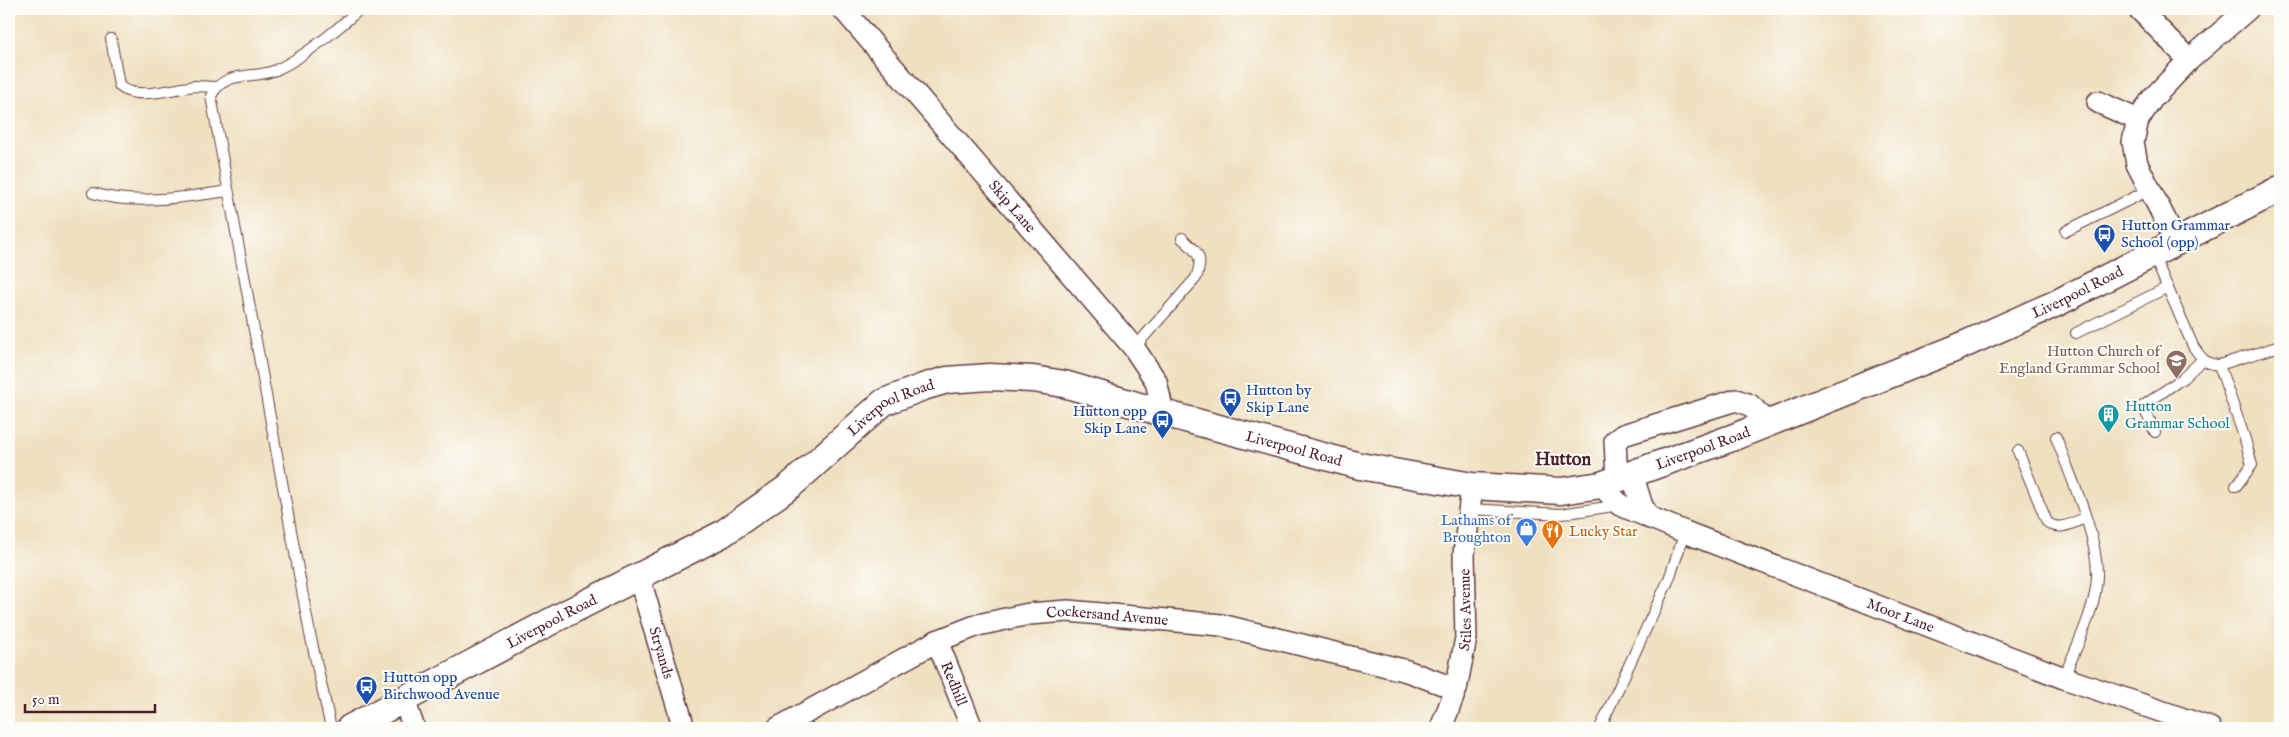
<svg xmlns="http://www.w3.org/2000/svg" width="2289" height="737" font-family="'IM FELL English',serif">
	<rect width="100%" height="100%" fill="#fdfcf7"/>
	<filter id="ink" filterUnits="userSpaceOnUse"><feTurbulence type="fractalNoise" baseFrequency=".02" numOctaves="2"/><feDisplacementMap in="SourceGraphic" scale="10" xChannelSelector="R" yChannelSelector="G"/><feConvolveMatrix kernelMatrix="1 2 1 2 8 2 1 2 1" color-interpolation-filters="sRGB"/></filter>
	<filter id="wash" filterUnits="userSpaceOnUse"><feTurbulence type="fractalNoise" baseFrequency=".0096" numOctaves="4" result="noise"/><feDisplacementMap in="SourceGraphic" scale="20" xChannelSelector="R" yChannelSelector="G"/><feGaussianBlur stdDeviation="1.12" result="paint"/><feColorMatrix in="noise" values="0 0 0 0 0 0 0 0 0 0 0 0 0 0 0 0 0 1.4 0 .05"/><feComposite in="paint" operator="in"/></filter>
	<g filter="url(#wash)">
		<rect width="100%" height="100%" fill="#efe0c0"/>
	</g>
	<g filter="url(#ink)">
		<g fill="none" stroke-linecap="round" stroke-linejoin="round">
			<defs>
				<path id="service" d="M111 39 119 85C132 102 176 88 195 86 202 86 209 87 215 87
					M93 193C132 206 187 197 228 191
					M2066 231 2149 190
					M2153 254 2193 346C2201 358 2205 364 2219 365L2280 346
					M2076 333 2168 287
					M1134 348 1196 278C1204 256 1198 253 1182 238
					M2219 365 2245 439 2252 465 2236 486
					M2155 432 2143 406 2183 378 2202 360
					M2056 437C2070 476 2098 535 2097 576 2096 610 2076 646 2064 678
					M2018 451 2047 522C2059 532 2072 523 2085 518
					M1469 509 1561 514 1620 505
					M331 728 310 634 211 96C225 69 253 80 276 70 306 56 335 31 360 9
					M1600 728 1669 579 1685 532"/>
				<g id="minor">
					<path id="s1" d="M843 9 1134 348 1156 381 1163 413"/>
					<path d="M2139 9 2189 60"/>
					<path d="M2098 102 2138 120"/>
					<path d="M2176 241 2137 164 2133 142 2138 120 2152 99 2189 60 2248 9"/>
					<path d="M1632 474 1642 506 1650 518"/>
					<path d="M1617 479 1615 441 1623 435 1736 400 1750 405 1767 422"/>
					<path id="s2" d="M1601 485 1620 505 1685 532 2064 678 2210 728"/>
					<path id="s3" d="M639 577 684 728"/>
					<path id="s4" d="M937 641 972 728"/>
					<path d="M404 700 414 728"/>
					<path id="s5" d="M778 728 937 641 978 625 1029 614 1068 611 1221 625 1407 671 1456 689"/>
					<path id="s6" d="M1441 728 1456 689 1466 638 1464 555 1472 486"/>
				</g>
				<g id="tertiary">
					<path id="s7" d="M350 728 559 617 722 534 790 486 884 402 923 387 947 380 989 377 1033 379 1064 384 1163 413 1360 466 1472 486 1561 491 1601 485 1729 439 1954 349 2057 303 2280 189"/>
				</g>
			</defs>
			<use href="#service" stroke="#633c41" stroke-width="12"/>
			<use href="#minor" stroke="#633c41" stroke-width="24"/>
			<use href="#tertiary" stroke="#633c41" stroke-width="29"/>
			<use href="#service" stroke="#fff" stroke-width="10"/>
			<use href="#minor" stroke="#fff" stroke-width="21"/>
			<use href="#tertiary" stroke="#fff" stroke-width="26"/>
		</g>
	</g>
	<defs>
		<symbol id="bus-pin" viewBox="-11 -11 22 30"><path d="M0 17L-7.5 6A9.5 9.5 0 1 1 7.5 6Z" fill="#1a4fb4" stroke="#fdfcf7"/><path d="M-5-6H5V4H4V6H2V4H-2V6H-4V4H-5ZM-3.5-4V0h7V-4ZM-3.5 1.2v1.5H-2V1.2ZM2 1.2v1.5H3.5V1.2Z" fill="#fff"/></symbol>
		<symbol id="school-pin" viewBox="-11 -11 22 30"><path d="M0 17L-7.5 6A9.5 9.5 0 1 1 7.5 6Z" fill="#8d6e63" stroke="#fdfcf7"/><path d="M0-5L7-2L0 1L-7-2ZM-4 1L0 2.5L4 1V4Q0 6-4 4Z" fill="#fff"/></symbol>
		<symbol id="building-pin" viewBox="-11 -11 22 30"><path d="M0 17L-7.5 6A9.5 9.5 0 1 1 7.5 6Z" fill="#0f9aa8" stroke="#fdfcf7"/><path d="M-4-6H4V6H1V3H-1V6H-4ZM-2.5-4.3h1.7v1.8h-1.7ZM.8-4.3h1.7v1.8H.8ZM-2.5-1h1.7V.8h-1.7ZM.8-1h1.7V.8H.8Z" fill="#fff"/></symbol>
		<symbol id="shop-pin" viewBox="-11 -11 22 30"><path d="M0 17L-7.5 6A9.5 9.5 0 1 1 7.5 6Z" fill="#3f7fe0" stroke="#fdfcf7"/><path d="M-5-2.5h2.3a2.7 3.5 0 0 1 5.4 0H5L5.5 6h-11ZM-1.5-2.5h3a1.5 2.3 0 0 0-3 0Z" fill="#fff"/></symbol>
		<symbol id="restaurant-pin" viewBox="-11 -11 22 30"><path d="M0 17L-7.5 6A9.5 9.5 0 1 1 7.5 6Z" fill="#e8710a" stroke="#fdfcf7"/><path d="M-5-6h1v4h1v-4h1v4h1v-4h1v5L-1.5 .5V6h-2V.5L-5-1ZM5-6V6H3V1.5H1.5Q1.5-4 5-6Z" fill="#fff"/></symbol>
	</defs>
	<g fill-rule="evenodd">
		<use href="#bus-pin" x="2092" y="222" width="25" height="34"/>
		<use href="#school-pin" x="2164" y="348" width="25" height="34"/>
		<use href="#bus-pin" x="1218" y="386" width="25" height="34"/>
		<use href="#building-pin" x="2096" y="402" width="25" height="34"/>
		<use href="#bus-pin" x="1150" y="408" width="25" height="34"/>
		<use href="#shop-pin" x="1514" y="516" width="25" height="34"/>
		<use href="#restaurant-pin" x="1540" y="518" width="25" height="34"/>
		<use href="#bus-pin" x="354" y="674" width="25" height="34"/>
	</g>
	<g text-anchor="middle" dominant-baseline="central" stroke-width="4" stroke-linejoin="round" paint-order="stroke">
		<g font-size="15" fill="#4a1f2b" stroke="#fdfcf7">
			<text stroke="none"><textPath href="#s1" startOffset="260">Skip Lane</textPath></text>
			<text stroke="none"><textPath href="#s7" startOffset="1878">Liverpool Road</textPath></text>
			<text stroke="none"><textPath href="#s7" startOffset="632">Liverpool Road</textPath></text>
			<text stroke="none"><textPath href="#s7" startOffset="1472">Liverpool Road</textPath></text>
			<text stroke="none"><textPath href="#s7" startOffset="1052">Liverpool Road</textPath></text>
			<text stroke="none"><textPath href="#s6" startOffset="122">Stiles Avenue</textPath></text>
			<text stroke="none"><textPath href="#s2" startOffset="329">Moor Lane</textPath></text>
			<text stroke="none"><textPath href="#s5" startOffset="356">Cockersand Avenue</textPath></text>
			<text stroke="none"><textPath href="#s7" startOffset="228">Liverpool Road</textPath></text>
			<text stroke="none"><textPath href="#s3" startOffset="79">Stryands</textPath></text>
			<text stroke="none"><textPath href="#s4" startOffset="46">Redhill</textPath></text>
		</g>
		<g font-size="15" fill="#164399" stroke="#fdfcf7" text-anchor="start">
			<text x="2121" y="225">Hutton Grammar<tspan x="2121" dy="17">School (opp)</tspan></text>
			<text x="1246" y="390">Hutton by<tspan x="1246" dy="17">Skip Lane</tspan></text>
			<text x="1147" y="411" text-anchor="end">Hutton opp<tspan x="1147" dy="17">Skip Lane</tspan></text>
			<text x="383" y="677">Hutton opp<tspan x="383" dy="17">Birchwood Avenue</tspan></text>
		</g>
		<g font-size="15" fill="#785e54" stroke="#fdfcf7" text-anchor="end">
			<text x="2160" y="351">Hutton Church of<tspan x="2160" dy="17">England Grammar School</tspan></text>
		</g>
		<g font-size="15" fill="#0d838f" stroke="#fdfcf7" text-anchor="start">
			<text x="2125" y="406">Hutton<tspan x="2125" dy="17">Grammar School</tspan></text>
		</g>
		<g font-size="15" fill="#366cbe" stroke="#fdfcf7" text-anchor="end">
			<text x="1511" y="520">Lathams of<tspan x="1511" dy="17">Broughton</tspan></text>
		</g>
		<g font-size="15" fill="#c56008" stroke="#fdfcf7" text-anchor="start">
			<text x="1569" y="531">Lucky Star</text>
		</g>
		<g font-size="18" font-weight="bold" fill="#4a1f2b" stroke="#fdfcf7">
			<text x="1563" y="460">Hutton</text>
		</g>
	</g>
	<rect width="2289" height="737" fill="none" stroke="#fdfcf7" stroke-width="30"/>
	<path d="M25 704v8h130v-8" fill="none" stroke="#4a1f2b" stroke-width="2.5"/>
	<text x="32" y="704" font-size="15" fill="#4a1f2b" stroke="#fdfcf7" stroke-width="4" paint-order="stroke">50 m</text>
</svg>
